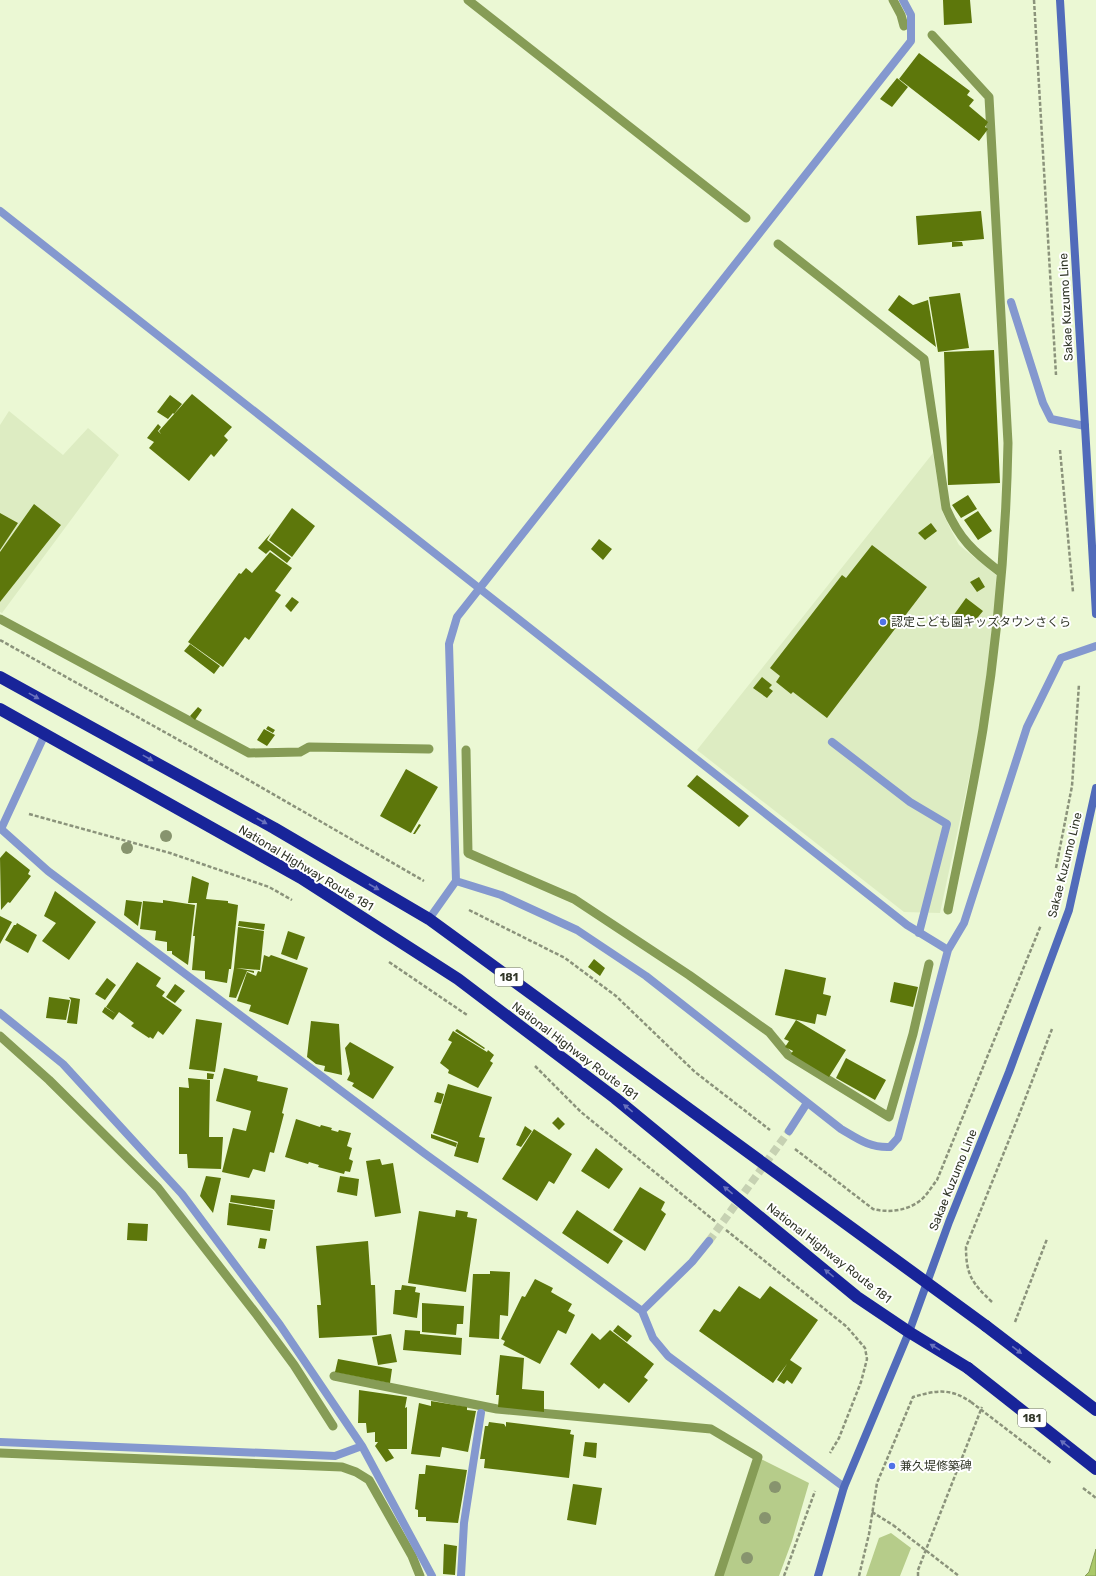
<svg xmlns="http://www.w3.org/2000/svg" width="1096" height="1576" font-family="Rubik,'Noto Sans JP',sans-serif">
	<rect width="100%" height="100%" fill="#ebf8d4"/>
	<path fill="#ddecc2" d="M9 411 63 455 88 428 119 455 2 613 0 612V425Z
		M933 453 942 511 951 530 959 545 996 575 995 614 980 727 940 913 904 912 697 750Z"/>
	<path fill="#b6cc8a" d="M759 1458 809 1483 792 1541 779 1576H721Z
		M891 1533 911 1548 900 1576H866L879 1538Z"/>
	<path fill="#aac869" stroke="#869c56" d="M1096 1549V1576H1085L1089 1572Z"/>
	<g fill="none" stroke-linecap="round" stroke-linejoin="round">
		<path stroke="#869c56" stroke-width="9" d="M468 0 746 218
			M893 0 901 15 904 26
			M932 35 989 97 1008 443C1006 538 998 635 983 729 973 790 960 850 948 910
			M778 244 924 359 946 508C959 539 974 552 1000 572
			M0 619 249 753 300 752 309 747 429 749
			M466 750 468 853 574 899 689 975 769 1032 788 1055 889 1117 913 1034 929 964
			M0 1036 49 1080 158 1188 257 1315 294 1365 333 1426
			M334 1376 497 1409 711 1429 758 1457 719 1576
			M0 1453 342 1467 356 1472 369 1480 412 1556 420 1576"/>
	</g>
	<path fill="#5d770b" d="M943 0H970L972 23 944 25Z
		M919 53 970 91 967 95 974 100 969 106 988 122 985 127 988 129 979 141 899 79Z
		M897 78 908 87 892 107 880 99Z
		M981 211 984 239 918 245 916 216Z
		M952 242H962L963 246 952 247Z
		M960 293 969 348 938 352 929 297Z
		M899 295 913 305 928 300 936 347 888 310Z
		M994 350 1000 483 948 485 944 352Z
		M192 394 232 427 224 436 228 440 214 457 211 454 189 481 149 448 154 442 147 438 158 424 161 427 158 431 156 429 161 434 159 431Z
		M170 395 182 404 174 414 173 413 168 419 157 412Z
		M968 495 977 509 961 518 952 505Z
		M34 504 61 525 0 602V552Z
		M292 508 315 526 292 557 269 540Z
		M978 511 992 531 978 540 964 520Z
		M0 513 18 523 0 550Z
		M931 523 937 531 925 540 918 533Z
		M271 533 267 540 291 558 287 563 270 550 266 554 258 548Z
		M599 539 612 549 603 560 591 549Z
		M872 545 927 587 827 718 793 692 791 694 776 682 780 676 770 668 842 575 846 578Z
		M270 552 292 568 275 591 281 595 249 640 245 637 223 667 188 642 239 573 241 574 246 568 252 573Z
		M979 577 985 587 977 592 970 582Z
		M292 597 299 602 291 612 285 606Z
		M966 598 983 611 969 628 953 616Z
		M190 644 220 666 214 674 184 651Z
		M762 677 772 685 769 688 773 691 767 698 753 688Z
		M198 707 202 710 195 720 190 716Z
		M268 726 275 730 273 733 266 729Z
		M264 729 275 735 267 746 257 740Z
		M406 769 438 787 411 833 380 816Z
		M697 775 749 816 739 827 687 786Z
		M419 824 421 825 415 834H413Z
		M6 851 30 870 28 874 31 876 10 903 8 902 1 910 0 858Z
		M192 876 209 883 206 899 228 901V903L238 905 231 969H229L227 983 205 979V971L192 970 195 936H193L197 903H188Z
		M55 891 96 922 69 960 42 941 56 923 44 916Z
		M126 900 142 902 138 926 124 915Z
		M163 900 195 905 188 965 172 954V951H167V942L155 940 156 931 140 929 143 901 163 903Z
		M0 916 12 922 0 944Z
		M239 921 265 924 264 930 238 926Z
		M17 923 37 935 28 953 5 940 14 925H16Z
		M238 927 264 931 260 970 236 968 254 971V973L247 971 236 998 229 997 234 968Z
		M288 931 305 937 297 960 281 954Z
		M264 955 269 957 271 955 308 968 288 1025 249 1011 251 1005 237 1001 247 972 256 976 258 971 261 972Z
		M594 959 605 968 600 976 588 967Z
		M137 962 161 978 156 986 165 992 162 996 182 1010 163 1035 158 1031 153 1039 150 1037 149 1038 131 1026 134 1023 119 1012 113 1020 102 1012 105 1007 116 1014 106 1007Z
		M785 969 826 978 823 994 831 996 826 1016 817 1014 815 1024 775 1015Z
		M107 978 116 985 105 1000 95 994Z
		M894 982 918 987 913 1007 890 1002Z
		M175 984 185 991 175 1003 166 997Z
		M49 997 70 1000 66 1020 46 1018Z
		M69 997 80 999 77 1024 67 1023 71 1000Z
		M196 1019 222 1023 215 1072 189 1069Z
		M796 1020 846 1050 829 1077 791 1054 793 1051 785 1047 789 1041 784 1039Z
		M311 1021 339 1024 342 1075 324 1071 325 1066 316 1064 307 1057Z
		M457 1029 485 1048 484 1049 455 1031Z
		M453 1031 487 1052 488 1050 494 1055 490 1061 493 1063 478 1088 448 1073 449 1070 440 1063 452 1042 448 1040Z
		M350 1042 394 1067 373 1099 352 1086 354 1083 347 1080 350 1074 345 1048Z
		M846 1058 886 1080 875 1100 836 1078Z
		M224 1068 258 1076 257 1081 288 1088 282 1113 284 1114 274 1153 270 1152 265 1172 253 1169 249 1178 222 1172 233 1128 246 1131 251 1111 216 1101Z
		M207 1073 214 1074 213 1079H207Z
		M188 1078 210 1080 209 1137H223L221 1169 188 1168 187 1154H179V1087L189 1088Z
		M448 1084 492 1097 479 1137 485 1138 478 1163 454 1156 458 1142 433 1133Z
		M437 1092 444 1094 441 1104 434 1102Z
		M558 1117 565 1124 559 1130 552 1123Z
		M296 1119 320 1127 321 1125 332 1128 331 1130 338 1132 339 1130 351 1133 347 1146 352 1148 349 1159 353 1161 350 1172 345 1171 344 1174 318 1167 319 1165 309 1162 308 1164 285 1157Z
		M525 1126 532 1131 521 1147 516 1145Z
		M534 1129 572 1154 554 1184 549 1181 537 1201 502 1179Z
		M431 1134 457 1143 456 1147 431 1138Z
		M596 1148 623 1169 609 1189 581 1171Z
		M380 1159 382 1165 393 1163 401 1213 375 1217 366 1161Z
		M206 1176 221 1178 213 1213 200 1196Z
		M340 1176 359 1179 357 1196 337 1192Z
		M640 1187 665 1202 661 1210 666 1214 645 1251 613 1230Z
		M231 1195 275 1200 274 1209 230 1202Z
		M229 1203 273 1210 270 1231 227 1225Z
		M456 1210 468 1212 467 1217 477 1219 466 1292 408 1283 419 1211 455 1217Z
		M577 1210 623 1241 608 1264 562 1233Z
		M128 1223 148 1224 147 1241 127 1240Z
		M260 1238 267 1239 265 1249 258 1248Z
		M368 1241 371 1285H375L377 1335 319 1338 317 1305H321L316 1246Z
		M490 1271 510 1272 508 1316 500 1315 499 1339 469 1337 473 1274H490Z
		M535 1279 553 1288 551 1292 572 1304 568 1311 575 1315 566 1334 558 1330 540 1364 503 1345 505 1341 501 1339 522 1296 525 1297Z
		M402 1285 416 1287 415 1292 420 1293 417 1318 393 1314 395 1290H401Z
		M739 1286 760 1299 770 1286 818 1320 790 1360 802 1368 792 1384 787 1380 784 1384 777 1380 787 1364 773 1383 699 1331 714 1309 720 1312Z
		M422 1303 464 1306 463 1324H457L456 1335 422 1332Z
		M618 1325 632 1336 627 1342 613 1331Z
		M405 1330 420 1331V1334L462 1338 461 1355 403 1350Z
		M610 1330 654 1364 644 1377 648 1380 629 1403 604 1383 599 1389 570 1364 592 1333 600 1340Z
		M391 1334 397 1362 378 1365 372 1337Z
		M500 1355 524 1358 522 1389 544 1391V1412L498 1407 499 1395H496Z
		M338 1359 392 1369 390 1383 335 1372Z
		M359 1390 407 1397 405 1408 407 1407V1449H388L394 1458 386 1462 375 1446 378 1442H375V1432L367 1433 366 1423H358Z
		M431 1401 467 1407V1410L476 1411 468 1452 442 1447 440 1457 411 1454 419 1403 431 1406Z
		M489 1422 504 1424 506 1427V1422L571 1430 570 1434 574 1435 569 1478 484 1468 485 1459H480L485 1426H488Z
		M585 1442 597 1443 596 1458 583 1456Z
		M426 1465 467 1470 458 1523 426 1521V1517H418V1510L415 1509 419 1474H425Z
		M573 1484 602 1488 596 1525 567 1520Z
		M444 1544 457 1546 455 1575 443 1574Z"/>
	<g fill="none" stroke-linecap="round" stroke-linejoin="round">
		<path stroke="#c6d1b2" stroke-width="8" stroke-dasharray="8 4" stroke-linecap="butt" d="M709 1241 789 1131"/>
		<path stroke="#8b937b" stroke-width="2.5" stroke-dasharray="4 2" stroke-linecap="butt" d="M1034 0 1056 375
			M1060 450 1073 592
			M0 640 193 748 424 881
			M29 814 170 853 269 887 292 900
			M1056 868 1072 786 1079 684
			M469 910 565 958 616 996 695 1072 770 1130
			M389 962 467 1015
			M535 1066 581 1112 716 1222
			M795 1149 873 1209C889 1213 907 1211 921 1200 927 1195 932 1186 937 1180L1041 925
			M726 1230 847 1327 865 1348 867 1359 861 1382 839 1438 830 1453
			M992 1302C972 1283 966 1275 966 1247L1017 1120 1052 1029
			M1015 1322 1047 1239
			M872 1512 893 1525
			M784 1576 815 1491
			M859 1576 869 1534 877 1483 913 1397C937 1390 950 1388 971 1402
			M918 1576V1570L982 1407"/>
		<path stroke="#8498cf" stroke-width="8" d="M1011 302 1043 403 1051 419 1085 426
			M832 742 910 802 947 824 919 933
			M461 1576 464 1523 481 1413"/>
		<path stroke="#8498cf" stroke-width="8" d="M0 211 907 925 948 950 964 923 1027 727 1061 658 1096 646
			M45 734 1 829 48 871 424 1153 642 1311 653 1338 668 1356 844 1487
			M456 881 501 895 577 930 646 976 841 1129C858 1139 870 1148 890 1147L898 1138 948 950
			M429 919 456 881 449 644 457 617 911 41V15L903 0
			M0 1013 63 1064 182 1194 280 1325 362 1446 432 1576
			M789 1131 807 1103
			M642 1311 692 1262 709 1241
			M0 1442 335 1456 362 1446"/>
		<path stroke="#516bba" stroke-width="8" d="M1060 0 1096 614
			M818 1576 844 1487 909 1332 949 1222 1009 1072 1069 910 1096 788"/>
		<path stroke="#182499" stroke-width="12" d="M0 677 274 828 429 919 986 1326
			M0 709 301 878 458 979 615 1098 857 1297 909 1332 968 1368"/>
		<path stroke="#8b937b" stroke-width="2.5" stroke-dasharray="4 2" stroke-linecap="butt" d="M971 1402 1052 1464
			M1083 1488 1096 1498
			M893 1525 959 1576"/>
		<path stroke="#182499" stroke-width="12" d="M986 1326 1096 1410
			M968 1368 1096 1469"/>
	</g>
	<g fill="#87946e">
		<circle cx="166" cy="836" r="6"/>
		<circle cx="127" cy="848" r="6"/>
		<circle cx="775" cy="1487" r="6"/>
		<circle cx="765" cy="1518" r="6"/>
		<circle cx="747" cy="1558" r="6"/>
	</g>
	<defs><path id="oneway-solid" d="M-6-.8H1V-3.2L6.5 0L1 3.2V.8H-6Z"/></defs>
	<g fill="#6971bd">
		<use href="#oneway-solid" transform="translate(34 696) rotate(29)"/>
		<use href="#oneway-solid" transform="translate(148 758) rotate(29)"/>
		<use href="#oneway-solid" transform="translate(262 821) rotate(29)"/>
		<use href="#oneway-solid" transform="translate(374 887) rotate(30)"/>
		<use href="#oneway-solid" transform="translate(628 1108) rotate(-141)"/>
		<use href="#oneway-solid" transform="translate(728 1190) rotate(-141)"/>
		<use href="#oneway-solid" transform="translate(829 1273) rotate(-141)"/>
		<use href="#oneway-solid" transform="translate(935 1347) rotate(-149)"/>
		<use href="#oneway-solid" transform="translate(1017 1350) rotate(37)"/>
		<use href="#oneway-solid" transform="translate(1065 1444) rotate(-142)"/>
	</g>
	<g fill="#5072e6" stroke="#fff" stroke-width="1.5">
		<circle cx="883" cy="622" r="4"/>
		<circle cx="892" cy="1466" r="4"/>
	</g>
	<g text-anchor="middle" dominant-baseline="central" stroke-width="4" stroke-linejoin="round" paint-order="stroke">
		<g fill="#fff" stroke="#707369" stroke-width="1">
			<rect x="495" y="968" width="28" height="18" rx="3"/>
			<rect x="1018" y="1409" width="28" height="18" rx="3"/>
		</g>
		<g font-size="11" font-weight="bold" fill="#323729">
			<text x="509" y="977">181</text>
			<text x="1032" y="1418">181</text>
		</g>
		<g font-size="12" fill="#323729" stroke="#fff">
			<text transform="translate(1066 307) rotate(-93)">Sakae Kuzumo Line</text>
			<text transform="translate(1065 865) rotate(-76)">Sakae Kuzumo Line</text>
			<text transform="translate(306 868) rotate(31)">National Highway Route 181</text>
			<text transform="translate(575 1051) rotate(37)">National Highway Route 181</text>
			<text transform="translate(953 1180) rotate(-68)">Sakae Kuzumo Line</text>
			<text transform="translate(829 1253) rotate(38)">National Highway Route 181</text>
		</g>
		<g font-size="12" fill="#323729" stroke="#fff" text-anchor="start">
			<text x="891" y="622">認定こども園キッズタウンさくら</text>
			<text x="900" y="1466">兼久堤修築碑</text>
		</g>
	</g>
</svg>
